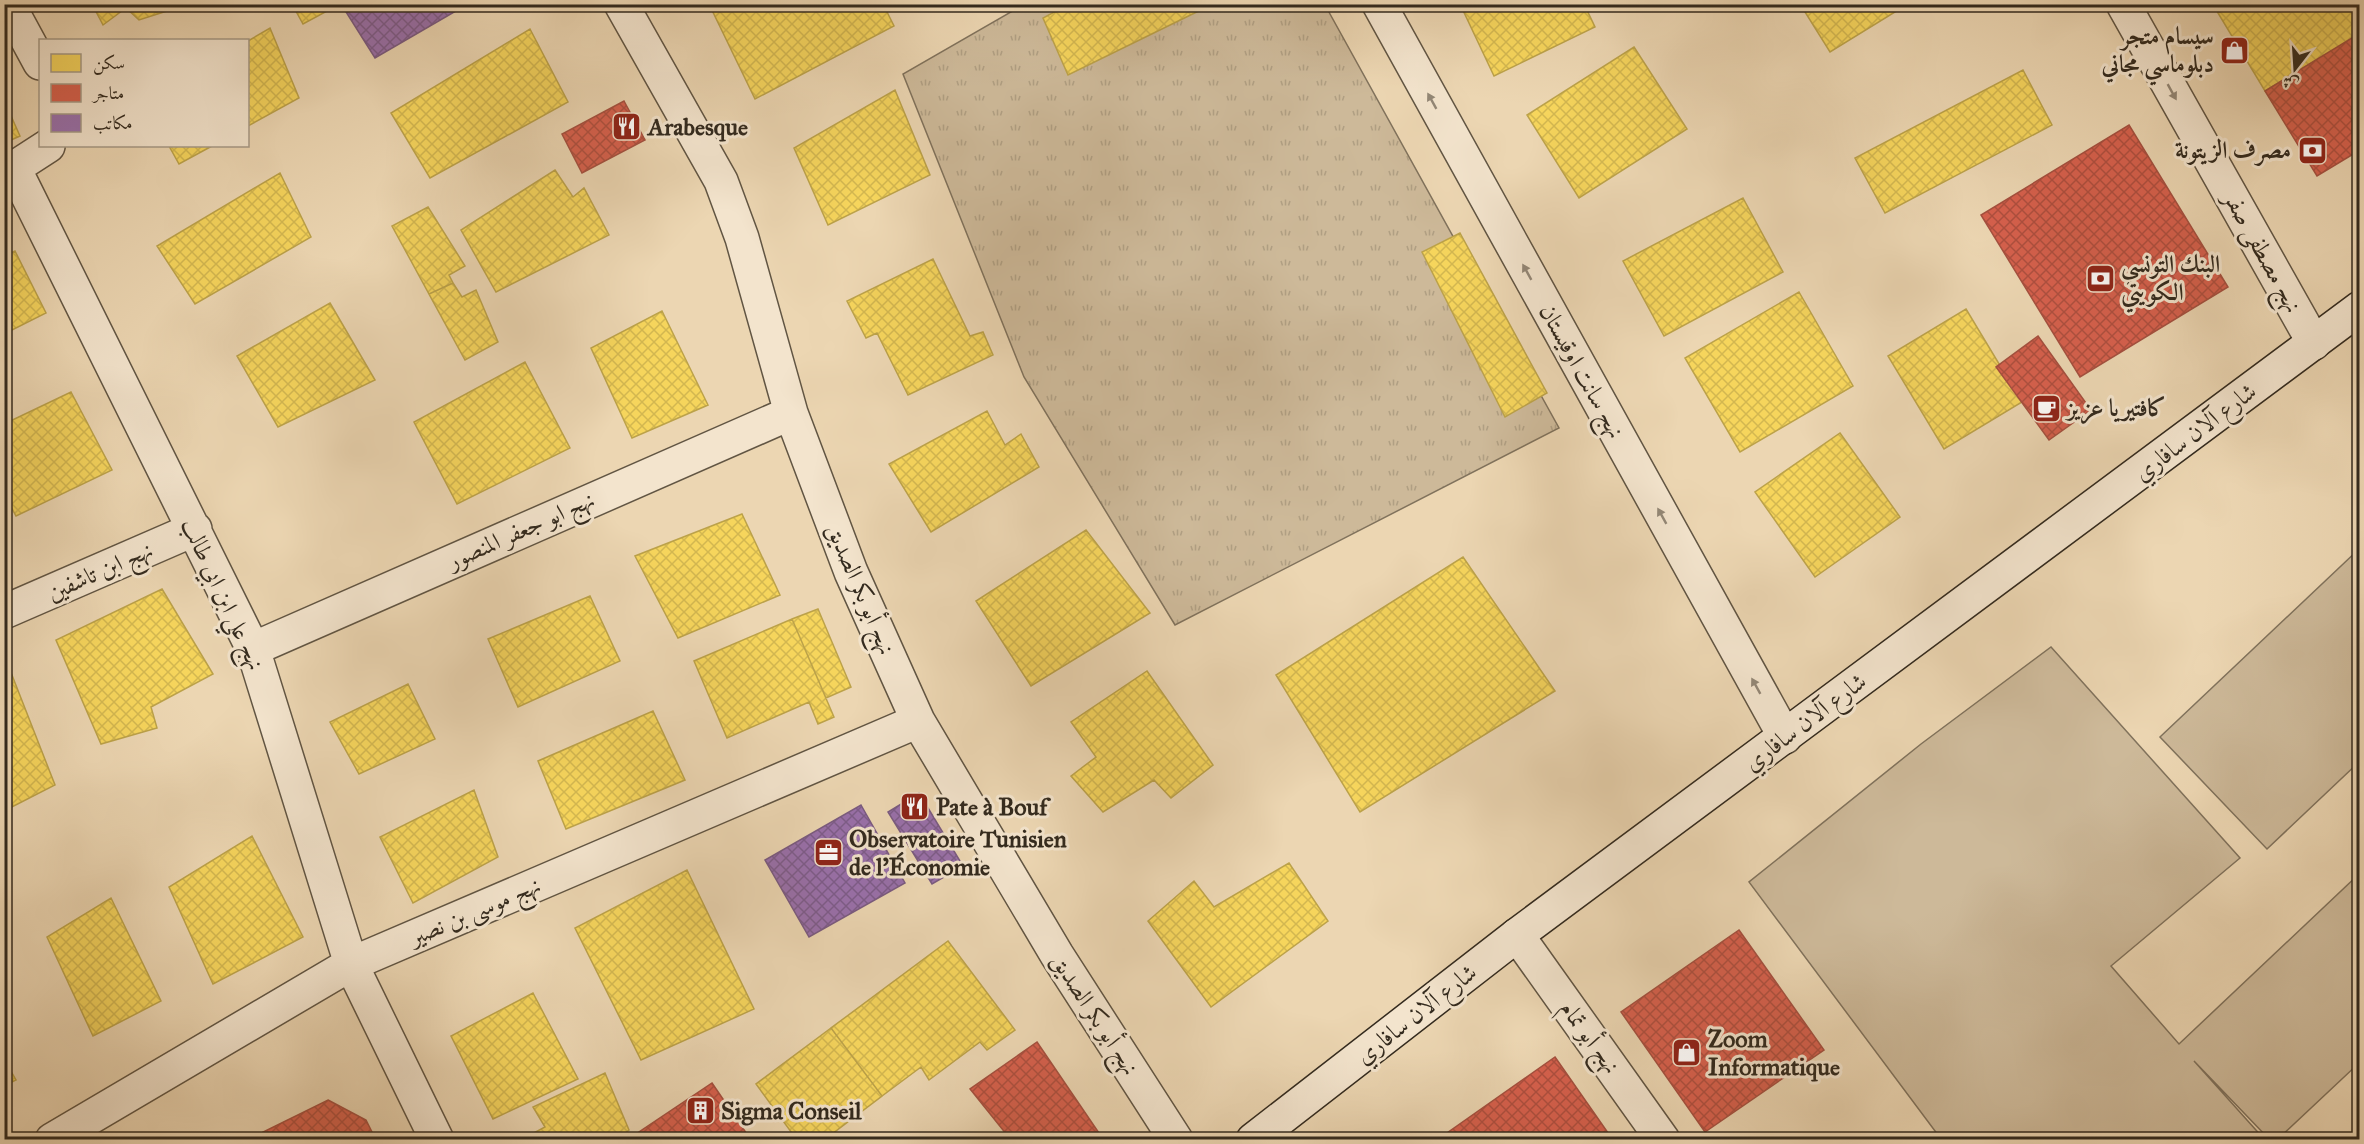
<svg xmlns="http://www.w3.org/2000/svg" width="2364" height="1144" font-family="'IM FELL Great Primer',Amiri,serif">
	<defs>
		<pattern id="grass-tufts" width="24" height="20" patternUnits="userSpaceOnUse" patternTransform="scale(1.5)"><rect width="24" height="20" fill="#cdb999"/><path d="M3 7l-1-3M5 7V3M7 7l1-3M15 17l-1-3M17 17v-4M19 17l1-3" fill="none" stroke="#b09f83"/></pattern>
		<pattern id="homes-cross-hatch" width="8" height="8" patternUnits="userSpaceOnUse" patternTransform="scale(1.5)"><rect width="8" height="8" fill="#f6d55c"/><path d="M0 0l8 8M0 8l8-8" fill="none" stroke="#d3b750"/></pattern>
		<pattern id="shops-cross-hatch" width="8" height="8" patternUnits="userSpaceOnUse" patternTransform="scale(1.5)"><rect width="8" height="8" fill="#d6604d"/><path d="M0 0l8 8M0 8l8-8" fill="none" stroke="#ae4f3f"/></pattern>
		<pattern id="offices-cross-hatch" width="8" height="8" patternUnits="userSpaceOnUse" patternTransform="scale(1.5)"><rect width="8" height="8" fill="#9970ab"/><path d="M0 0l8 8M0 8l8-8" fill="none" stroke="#7d5c8b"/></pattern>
	</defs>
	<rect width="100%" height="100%" fill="#ecd6b2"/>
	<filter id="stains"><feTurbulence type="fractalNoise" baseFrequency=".00333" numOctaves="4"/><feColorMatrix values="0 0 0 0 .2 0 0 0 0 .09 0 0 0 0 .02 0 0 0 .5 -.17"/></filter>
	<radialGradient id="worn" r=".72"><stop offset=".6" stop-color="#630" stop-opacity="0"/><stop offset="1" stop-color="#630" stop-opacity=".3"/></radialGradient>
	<path fill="url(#grass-tufts)" stroke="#80725c" stroke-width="1.5" d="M1023 5H1325L1559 428 1175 625 1024 377 903 74Z"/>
	<path fill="#cdb999" stroke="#80725c" stroke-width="1.5" d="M2359 549V762L2267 849 2160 737Z
		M2051 647 2240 858 2111 966 2179 1044 2359 874V1063L2278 1139H2269L2194 1061 2264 1139H1941L1749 882 1921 744Z"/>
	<path fill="url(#homes-cross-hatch)" stroke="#bca249" stroke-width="1.5" d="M92 4H164L167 11 139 20 126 8 103 25Z
		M292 4H329L331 9 303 24Z
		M709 4H883L894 26 755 99Z
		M1069 4H1213L1068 75 1043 18Z
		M1460 4H1584L1595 27 1494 76Z
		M1800 4H1908L1830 52Z
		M2213 4H2234L2218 13Z
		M2233 4H2360V34L2265 91 2218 13Z
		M270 28 299 98 248 126V41Z
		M530 29 568 102 430 178 391 113Z
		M1634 47 1687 129 1579 198 1527 115Z
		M2023 70 2052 125 1885 213 1855 158Z
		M895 90 930 175 828 225 794 148Z
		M4 100 20 136 4 143Z
		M169 146H212L179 164Z
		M555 170 573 197 584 188 609 235 496 292 461 230Z
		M280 173 311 237 195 304 157 246Z
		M1743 198 1783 272 1664 336 1623 261Z
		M428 207 465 266 449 275 453 283 429 294 392 226Z
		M1460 233 1547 393 1505 417 1422 252Z
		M15 251 46 313 4 334V256Z
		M933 259 970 336 983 332 993 355 908 395 877 333 866 338 847 301Z
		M453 283 462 297 476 290 498 342 465 360 429 294Z
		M1799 292 1853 386 1740 452 1685 358Z
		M330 303 375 380 278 427 237 356Z
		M1966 309 2022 402 1944 449 1888 356Z
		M662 311 708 405 632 438 591 348Z
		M525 362 570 448 457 504 414 422Z
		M71 392 112 470 16 516 4 494V424Z
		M987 411 1005 445 1021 434 1039 467 931 532 889 464Z
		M1840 433 1900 517 1815 577 1755 492Z
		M742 514 780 595 678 638 635 556Z
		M1086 530 1150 613 1031 686 976 601Z
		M1463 557 1555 691 1360 812 1276 675Z
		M162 589 213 674 151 707 157 728 101 744 56 640Z
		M590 596 620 661 518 707 488 639Z
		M818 609 851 687 826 698 792 619Z
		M792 619 834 717 818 724 809 702 727 738 694 661Z
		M10 670 55 785 4 811V673Z
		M1147 671 1213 765 1171 798 1154 780 1103 812 1071 776 1096 757 1071 722Z
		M408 684 435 739 359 774 330 722Z
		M653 711 685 780 566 829 538 761Z
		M474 790 498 857 413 903 380 837Z
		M252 836 303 937 213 984 169 887Z
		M1289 863 1328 921 1211 1007 1148 921 1194 881 1214 907Z
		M687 870 754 1009 641 1060 575 928Z
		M111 898 161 1001 93 1036 47 937Z
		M948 941 1015 1030 987 1050 980 1042 929 1080 921 1067 882 1096 831 1028Z
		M533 993 578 1079 493 1119 451 1036Z
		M831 1028 882 1096 824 1140H797L756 1084Z
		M4 1059 16 1080 4 1086Z
		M605 1073 629 1130 617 1140H521L545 1127 533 1107Z"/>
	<path fill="url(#shops-cross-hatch)" stroke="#a5503f" stroke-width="1.5" d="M2360 33V150L2317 176 2265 91Z
		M624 101 645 140 582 173 562 134Z
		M2129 125 2228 287 2080 377 1981 215Z
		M2038 336 2091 410 2049 440 1996 367Z
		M1739 930 1824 1050 1705 1132 1621 1012Z
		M1037 1042 1103 1139 1102 1140H1011L970 1089Z
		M1555 1057 1613 1140H1437Z
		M712 1083 751 1140H627Z
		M328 1100 366 1120 376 1140H267L263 1132Z"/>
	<path fill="url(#offices-cross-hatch)" stroke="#7a5b81" stroke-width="1.5" d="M341 4H468L375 58Z
		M919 793 963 866 932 884 888 812Z
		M861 805 905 883 809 937 765 860Z"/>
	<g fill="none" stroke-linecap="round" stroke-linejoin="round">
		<defs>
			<path id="street" d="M8 4 40 63
				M621 4 721 181 742 238 791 413 851 572 918 721 1057 955 1176 1140
				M1379 4 1785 737
				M2123 4 2314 343
				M48 146 14 168 253 649 351 964 437 1140
				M4 612 195 529
				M253 649 791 413
				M1517 935 1663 1140
				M52 1140 351 964 918 721"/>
			<path id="secondary" d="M1253 1140 1517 935 2360 308"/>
		</defs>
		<use href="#street" stroke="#615543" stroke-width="36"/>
		<use href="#secondary" stroke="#332a1e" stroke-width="36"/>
		<use href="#street" stroke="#f3e4cd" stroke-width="33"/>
		<use href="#secondary" stroke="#f3e4cd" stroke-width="33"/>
	</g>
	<defs><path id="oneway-solid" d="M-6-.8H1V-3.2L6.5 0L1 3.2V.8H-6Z" transform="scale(1.5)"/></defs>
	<g fill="#938776">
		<use href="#oneway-solid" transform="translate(2172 92) rotate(61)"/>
		<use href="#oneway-solid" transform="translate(1432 101) rotate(-119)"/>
		<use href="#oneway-solid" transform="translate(1527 272) rotate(-119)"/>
		<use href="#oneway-solid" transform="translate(1662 516) rotate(-119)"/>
		<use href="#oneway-solid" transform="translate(1756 686) rotate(-119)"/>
	</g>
	<defs>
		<symbol id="shop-square" viewBox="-11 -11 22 22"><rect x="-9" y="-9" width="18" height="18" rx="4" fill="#8f2418" stroke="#f3e4cd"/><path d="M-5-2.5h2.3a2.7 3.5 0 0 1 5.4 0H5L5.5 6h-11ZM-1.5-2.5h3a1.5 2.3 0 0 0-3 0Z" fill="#fff"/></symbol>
		<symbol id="restaurant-square" viewBox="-11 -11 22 22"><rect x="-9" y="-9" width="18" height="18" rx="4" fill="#8f2418" stroke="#f3e4cd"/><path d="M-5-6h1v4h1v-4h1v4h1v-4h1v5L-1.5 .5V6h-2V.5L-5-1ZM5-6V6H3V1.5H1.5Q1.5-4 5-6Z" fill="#fff"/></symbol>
		<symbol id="bank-square" viewBox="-11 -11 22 22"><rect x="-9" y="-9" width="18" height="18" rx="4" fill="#8f2418" stroke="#f3e4cd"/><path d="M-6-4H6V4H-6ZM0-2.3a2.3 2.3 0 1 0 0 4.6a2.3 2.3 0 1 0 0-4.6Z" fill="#fff"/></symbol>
		<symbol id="cafe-square" viewBox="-11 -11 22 22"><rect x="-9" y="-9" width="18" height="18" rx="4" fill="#8f2418" stroke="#f3e4cd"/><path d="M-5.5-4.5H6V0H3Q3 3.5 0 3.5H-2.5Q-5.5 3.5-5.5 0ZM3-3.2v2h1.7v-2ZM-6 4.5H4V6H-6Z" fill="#fff"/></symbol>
		<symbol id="office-square" viewBox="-11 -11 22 22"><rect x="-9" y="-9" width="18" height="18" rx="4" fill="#8f2418" stroke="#f3e4cd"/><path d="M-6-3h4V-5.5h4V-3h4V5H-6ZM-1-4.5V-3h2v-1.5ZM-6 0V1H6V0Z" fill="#fff"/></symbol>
		<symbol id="building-square" viewBox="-11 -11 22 22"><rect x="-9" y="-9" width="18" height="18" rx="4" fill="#8f2418" stroke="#f3e4cd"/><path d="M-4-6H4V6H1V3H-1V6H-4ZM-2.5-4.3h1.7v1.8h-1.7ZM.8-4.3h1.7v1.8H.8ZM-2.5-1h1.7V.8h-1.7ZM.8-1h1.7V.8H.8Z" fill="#fff"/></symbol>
	</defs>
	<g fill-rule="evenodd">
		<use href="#shop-square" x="2218" y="34" width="33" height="33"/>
		<use href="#restaurant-square" x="610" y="110" width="33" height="33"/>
		<use href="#bank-square" x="2296" y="134" width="33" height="33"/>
		<use href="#bank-square" x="2084" y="262" width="33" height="33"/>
		<use href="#cafe-square" x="2030" y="392" width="33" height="33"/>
		<use href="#restaurant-square" x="898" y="790" width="33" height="33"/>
		<use href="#office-square" x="812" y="836" width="33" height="33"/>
		<use href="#shop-square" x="1670" y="1036" width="33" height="33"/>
		<use href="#building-square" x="684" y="1094" width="33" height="33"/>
	</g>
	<g text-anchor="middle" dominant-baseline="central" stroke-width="6" stroke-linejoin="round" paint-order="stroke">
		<g font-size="24" font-weight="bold" fill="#332a1e" stroke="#f3e4cd" text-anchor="start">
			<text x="2214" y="36" text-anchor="end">سيسام متجر<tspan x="2214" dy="28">دبلوماسي مجاني</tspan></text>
			<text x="648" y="127">Arabesque</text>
			<text x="2291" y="150" text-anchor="end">مصرف الزيتونة</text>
			<text x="2121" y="264">البنك التونسي<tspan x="2121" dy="28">الكويتي</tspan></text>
			<text x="2067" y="408">كافتيريا عزيز</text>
			<text x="936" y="807">Pate à Bouf</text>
			<text x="849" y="839">Observatoire Tunisien<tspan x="849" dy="28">de l'Économie</tspan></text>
			<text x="1708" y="1039">Zoom<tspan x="1708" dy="28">Informatique</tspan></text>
			<text x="721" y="1111">Sigma Conseil</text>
		</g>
		<g font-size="24" fill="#332a1e" stroke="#f3e4cd">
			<text transform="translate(2263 252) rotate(61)">نهج مصطفى صفر</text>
			<text transform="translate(1582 371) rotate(61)">نهج سانت اوقيستان</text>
			<text transform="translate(2195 432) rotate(-37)">شارع آلان سافاري</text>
			<text transform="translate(521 530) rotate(-24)">نهج ابو جعفر المنصور</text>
			<text transform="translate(100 571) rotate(-24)">نهج ابن تاشفين</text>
			<text transform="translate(861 589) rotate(67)">نهج أبو بكر الصديق</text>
			<text transform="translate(223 594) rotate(65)">نهج علي ابن ابي طالب</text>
			<text transform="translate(1805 722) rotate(-37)">شارع آلان سافاري</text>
			<text transform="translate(475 911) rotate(-23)">نهج موسى بن نصير</text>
			<text transform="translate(1095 1014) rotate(57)">نهج أبو بكر الصديق</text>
			<text transform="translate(1416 1014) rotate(-38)">شارع آلان سافاري</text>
			<text transform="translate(1590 1037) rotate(54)">نهج أبو تمام</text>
		</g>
	</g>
	<rect width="2364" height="1144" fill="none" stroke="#ecd6b2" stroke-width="24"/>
	<rect x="6" y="6" width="2352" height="1132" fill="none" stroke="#332a1e" stroke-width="3"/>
	<rect x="12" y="12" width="2340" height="1120" fill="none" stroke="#332a1e" stroke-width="1.5"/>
	<rect x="39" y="39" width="210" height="108" fill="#f3e4cd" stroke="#a69a87" stroke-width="1.5"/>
	<rect x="51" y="54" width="30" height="18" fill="#f6d55c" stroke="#a69a87" stroke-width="1.5"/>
	<text x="93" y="69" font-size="18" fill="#332a1e">سكن</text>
	<rect x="51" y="84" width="30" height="18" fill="#d6604d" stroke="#a69a87" stroke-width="1.5"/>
	<text x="93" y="99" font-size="18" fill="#332a1e">متاجر</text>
	<rect x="51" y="114" width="30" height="18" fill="#9970ab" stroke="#a69a87" stroke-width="1.5"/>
	<text x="93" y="129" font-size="18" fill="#332a1e">مكاتب</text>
	<g transform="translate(2295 69) rotate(197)" stroke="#f3e4cd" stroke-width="4.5" paint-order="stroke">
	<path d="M0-4.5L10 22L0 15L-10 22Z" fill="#332a1e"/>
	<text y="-9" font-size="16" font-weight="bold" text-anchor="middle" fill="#332a1e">ش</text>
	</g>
	<rect width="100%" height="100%" filter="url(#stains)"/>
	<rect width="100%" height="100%" fill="url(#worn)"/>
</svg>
